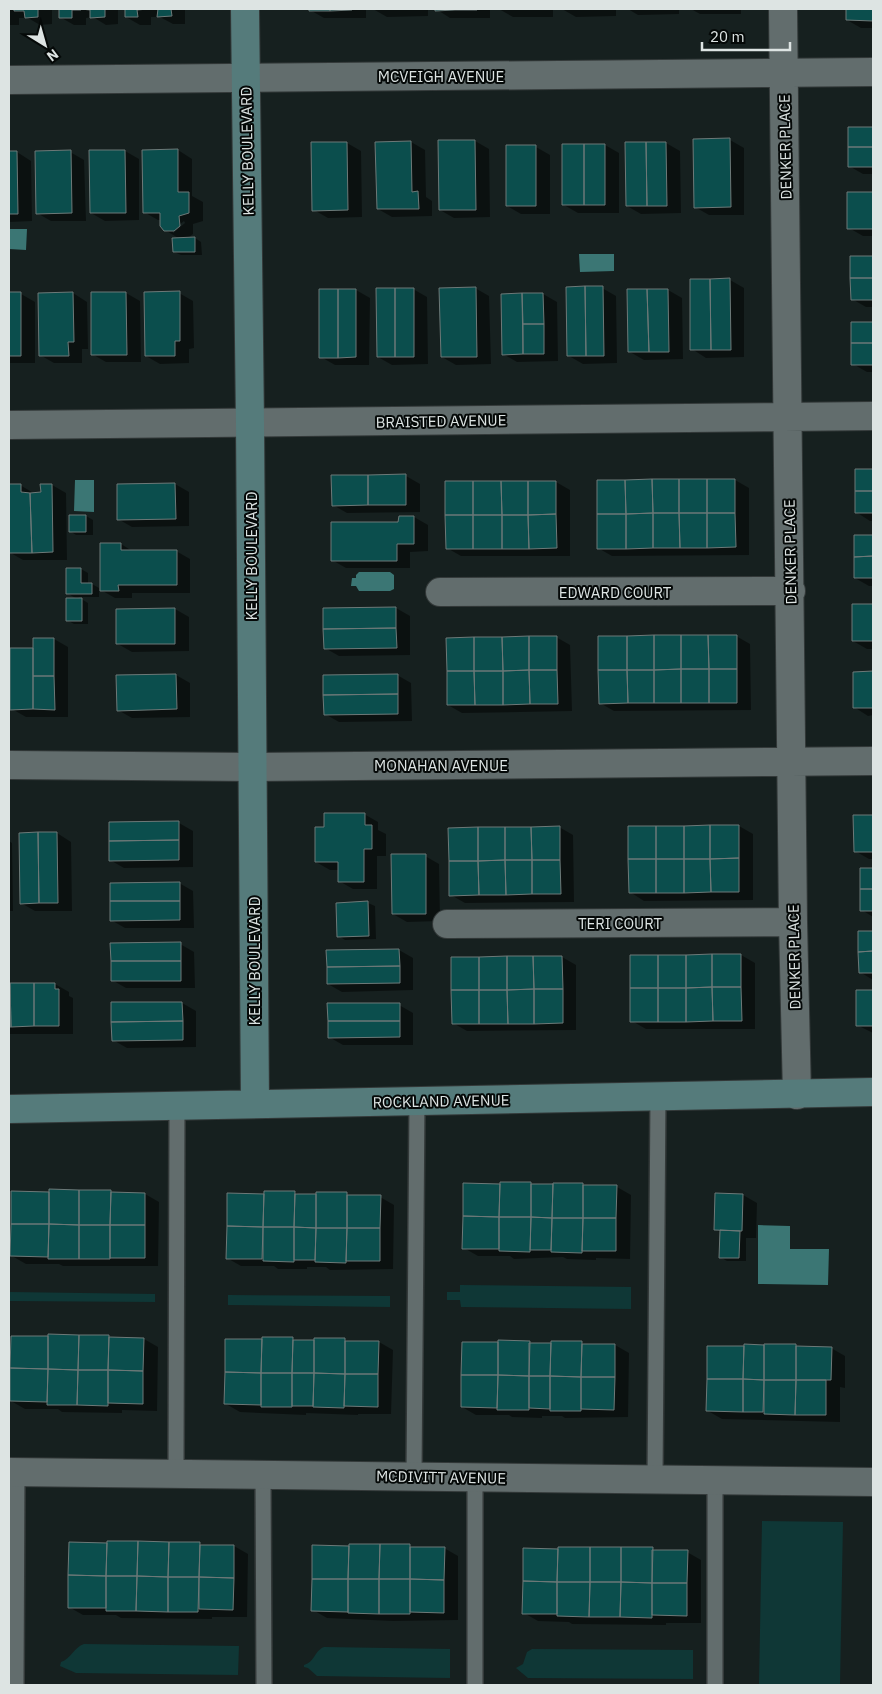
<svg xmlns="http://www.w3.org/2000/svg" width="882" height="1694" font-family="'IBM Plex Sans',sans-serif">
	<rect width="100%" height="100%" fill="#16201f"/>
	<path fill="#0f3736" d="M460 1285 631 1287V1309L461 1307 460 1300H447V1292H460Z
		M9 1292 155 1294V1302L9 1301Z
		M228 1295 390 1296V1307L228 1305Z
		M762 1521 843 1522 840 1685H759Z
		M84 1644 239 1646 238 1675 76 1673 60 1666 61 1662C71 1659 74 1647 84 1644Z
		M324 1647 450 1649V1678L317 1676 308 1668 304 1667V1665C315 1662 314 1651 324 1647Z
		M532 1649 693 1650V1679L528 1678 516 1668 523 1664 527 1652Z"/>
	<path fill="#3b7674" d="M9 229H27L26 250 9 249Z
		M579 254H614V271L580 272Z
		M75 480H94V512L74 511Z
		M359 572H390L394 575V589L390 591H359L356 586H351L352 578H356V575Z
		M758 1225 790 1226V1249H829L828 1285 758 1284Z"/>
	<path fill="#0007" fill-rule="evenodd" d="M9 9H52V24L40 25 28 18H19V25H9Z
		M60 9H118V24L106 25 93 17 86 18V25H74L60 17Z
		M126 9H185V24H173L160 17H151V25H140L126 17Z
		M310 9H366V18H324L310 10Z
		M373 9H428V16L387 17Z
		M436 9H490V18H450Z
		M499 9H553V17H513Z
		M562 9H616V16L576 17Z
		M628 9H679V14L638 15Z
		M691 9H741V14H700Z
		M847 9H873V28H861L847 20Z
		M849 128H873V174H863L849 166Z
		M730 140 744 148V215H709L695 207Z
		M475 141 489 149 490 217 454 218 440 210Z
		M411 142 425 150 426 197 432 201V216L392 217 378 209 376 143Z
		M347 143 361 151 362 217 328 218 314 210Z
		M666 143 680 151 681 213 641 214 627 206Z
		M605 145 619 153V213H578L564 205Z
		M536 147 550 155V214H521L507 206Z
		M178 150 192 159V196L203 202V221L193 224V234L188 238H195L201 242 202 255H181L174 252 180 239 165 230 161 220H158L144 212ZM184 221 185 223 173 233V230Z
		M125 151 139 159V220L105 221 91 213Z
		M17 152 31 161 32 221 9 222V153Z
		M70 152 84 160 86 221H51L37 213Z
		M848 193H873V236H863L849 228Z
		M851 257H873V307H866L852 299Z
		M730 280 744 288V357L706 358 692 349Z
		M475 288 489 296 491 364 456 365 442 357Z
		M602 288 616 296 617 363 583 364 569 356Z
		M413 289 427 297 428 364 392 365 378 357Z
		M356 290 370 298 369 365H335L321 357Z
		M668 290 682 298 683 359 644 360 630 352Z
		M73 293 87 302 88 349H82V363H54L40 355 39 294Z
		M92 293H126L140 301 141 362H106L92 354Z
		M179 293 193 301 194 348 189 349V363L160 364 146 356Z
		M9 294H21L35 302V363H9Z
		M543 294 557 302 558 361 517 362 503 354 502 295Z
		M852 323H873V372H867L853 364Z
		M856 470H873V521H870L856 512Z
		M406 476 420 484V512L347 513 333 505Z
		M735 480 749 488V555L612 556 598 548V481Z
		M556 482 570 490V556H461L447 548Z
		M175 484 189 492V526L132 527 118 519Z
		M20 485 35 494 42 493 52 485 66 493 67 560H23L9 552V486Z
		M70 516H86L93 520V535H76L70 531Z
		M414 517 428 525V551L410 552V568H346L332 560Z
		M855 536H873V586H869L855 578Z
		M121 544 132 551H176L190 559V593H132V598H115L101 590Z
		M81 569 88 573V584H92L99 588V597H78L88 603V624H74L67 620 77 599 67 593Z
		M854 605H873V649H867L853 641Z
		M396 608 410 616V655L339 656 325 648Z
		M175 609 189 617V651L132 652 118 644Z
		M736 636 750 644 751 710 614 711 600 703Z
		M556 637 570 645 572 711 462 713 448 705Z
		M54 639 68 647V717H26L12 709 34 649Z
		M854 673H873V715L868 716 854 707Z
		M176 675 190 683V717L132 718 118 710Z
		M397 675 411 683 412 721 339 722 325 714Z
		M364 814 378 822V830L386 834V856H377V889H353L339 881V870H330L316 862 325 829Z
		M854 816H873V859H869L855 851Z
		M179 823 193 831V867L124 868 110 860Z
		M739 826 753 834V900L644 901 630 892Z
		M559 827 573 835 574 902 465 903 451 895Z
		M57 833 71 842 72 911H35L21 903Z
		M9 841 12 843 13 911H9Z
		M425 856 439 864 440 921 407 922 393 914Z
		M861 869H873V917L862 910Z
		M179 883 193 891 194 928H125L111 920Z
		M368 903 375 906 376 939 345 940 339 936Z
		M859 932H873V980L860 972Z
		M180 944 194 952 195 988H126L112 980Z
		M399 950 413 958V990L342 992 328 984Z
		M741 955 755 963V1029H646L632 1021Z
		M562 957 576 965V1030L467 1031 453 1023Z
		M9 984H55L69 992V996L73 998V1034H9Z
		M857 991H873V1033L857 1025Z
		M182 1003 196 1011V1047L127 1048 113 1040Z
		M399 1005 413 1013V1045H343L329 1037Z
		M583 1184 586 1186 617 1187 631 1195 630 1259 596 1258V1260L567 1259 563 1257 514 1259 510 1256H478L464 1248 554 1186Z
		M110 1191 114 1194H145L159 1202 158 1266H63L59 1264H26L12 1256 50 1193Z
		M295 1192 300 1195 347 1194 351 1196 380 1197 394 1205 393 1269 330 1270 326 1267H307V1269H278L274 1266H241L227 1258 265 1195Z
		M743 1195 757 1203 756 1238H746V1261H727L720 1257 721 1233 715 1229Z
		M108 1336 113 1339H144L158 1347 157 1411 122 1410V1413L62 1412 58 1409H25L11 1401 12 1337Z
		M293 1339 297 1341 345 1340 349 1342H379L393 1350 391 1414H358V1415L306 1413V1415L240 1412 226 1404Z
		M529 1342 533 1344 582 1343 586 1345H615L629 1353 628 1417 565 1418 562 1416H542V1418L512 1417 509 1415H476L462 1407Z
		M708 1347 831 1348 845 1356V1388L840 1387V1422L722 1419 708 1411Z
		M199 1544 204 1546H234L248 1554 247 1617H212V1619L121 1618 116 1615H83L69 1607Z
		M380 1545 410 1546 414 1548H444L458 1556V1620L393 1621 327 1618 313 1610 350 1547Z
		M652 1548 657 1551 687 1552 701 1560V1623H666V1625L572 1624 569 1622 538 1621 524 1613Z"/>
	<path fill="#0b4e4d" stroke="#6d7978" d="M14 9H38V17L25 18 24 11H14Z
		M59 9H81V10H72V18H59Z
		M81 9H105V17L90 18V10Z
		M125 9H148L137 10 138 17H125Z
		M148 9H171L172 16 157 17 158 9Z
		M309 9H330V11H309Z
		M330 9H352V10L330 11Z
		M435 9H455V10L435 11Z
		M455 9H477V10H455Z
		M846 9H873V21L846 20Z
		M848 127H873V147H848Z
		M730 138 731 207 694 208 693 139Z
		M438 140H475L476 210H439Z
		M411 141 412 192 418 191 419 209H377L375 142Z
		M311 142H347L348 210 312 211Z
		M625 142H646L647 206H626Z
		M646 142H666L667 206H647Z
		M562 144H584V205H562Z
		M584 144H605V205H584Z
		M506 145H536V206H506Z
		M848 147H873V167H848Z
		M178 149V192H189V213L179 216 180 226 174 231H164L160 226V213H143L142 150Z
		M71 150 72 213 36 214 35 151Z
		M89 150H125L126 213H90Z
		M9 151H17L18 214H9Z
		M847 192H873V229H847Z
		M195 237V252H173L172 238Z
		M850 256H873V278H850Z
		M730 278 731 350H711L710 279Z
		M850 278H873V300H851Z
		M690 279H710L711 350H690Z
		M585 286 586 356H567L566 287Z
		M585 286H603L604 356H586Z
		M476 287 477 357H441L439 288Z
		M376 288H395V357H377Z
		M395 288H414V357H395Z
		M319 289H338V358H319Z
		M338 289H356V357L338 358Z
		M627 289H647L649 352H628Z
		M647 289H668L669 352H649Z
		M180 291V341H175V356H145L144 292Z
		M9 292H21V356H9Z
		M73 292 74 342H68L69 356H39L38 293Z
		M91 292H126L127 355H91Z
		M522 293 523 354 502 355 501 294Z
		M522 293H543L544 324H523Z
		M851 322H873V343H851Z
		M523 324H544V354H523Z
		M851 343H873V365H851Z
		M855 469H873V491H855Z
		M406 474V505H368V475Z
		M331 475H368V505L332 506Z
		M652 479 653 513 626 514 625 480Z
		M652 479H679V513H653Z
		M679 479H707V513H679Z
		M707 479H735V513H707Z
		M597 480H625L626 514H597Z
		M445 481H473V515H445Z
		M473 481H501L502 515H473Z
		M501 481H528V515H502Z
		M528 481H556V514L528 515Z
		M175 483 176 519 117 520V484Z
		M9 484H21V492L30 493 32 553H9Z
		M40 484H52L53 552 32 553 30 493 41 492Z
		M855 491H873V513H855Z
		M653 513H679L680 548H653Z
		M653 513V548L626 549V514Z
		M679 513H707V548H680Z
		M707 513H735L736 547 707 548Z
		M556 514 557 548 529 549 528 515Z
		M597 514H626V549H597Z
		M69 515H86V532H69Z
		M445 515H473V549H446Z
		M473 515H502V549H473Z
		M502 515H528L529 549H502Z
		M399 516H414V544H397V561H331V522H398Z
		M854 535H873V556L854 557Z
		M100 543H121V550H177V585H118L119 591H100Z
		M873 556V578H854V557Z
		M66 568H81V583H92V594H66Z
		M66 598H82V621H66Z
		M852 604H873V641H852Z
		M396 607V628L323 629V608Z
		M175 608V644H116V609Z
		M396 628 397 648 324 649 323 629Z
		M654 635H681V669L654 670Z
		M654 635V670H627V636Z
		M681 635H708L709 669H681Z
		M708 635H737V669H709Z
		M529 636H557V670H529Z
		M529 636V670L503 671 502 637Z
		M598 636H627V670H598Z
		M474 637H502L503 671H474Z
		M474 637V671H447L446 638Z
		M33 638H54V676H33Z
		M10 648H33V709L10 710Z
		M681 669V703H654V670Z
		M681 669H709V703H681Z
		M709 669H737V703H709Z
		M529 670 530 704 503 705V671Z
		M529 670H557L558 704H530Z
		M598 670H627L628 703 599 704Z
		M627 670H654V703H628Z
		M447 671H474L475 705H447Z
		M474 671H503V705H475Z
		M873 671V708H853V672Z
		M176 674 177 709 117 711 116 675Z
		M398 674V694L323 695V675Z
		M33 676H54L55 710 33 709Z
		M398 694V714L324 715 323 695Z
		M324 813H365V825H372V849H364V882H338V862H315V827H324Z
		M853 815H873V852H854Z
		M179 821V840L109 841V822Z
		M710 825V859H684V826Z
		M710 825H739V858L710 859Z
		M560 826V860H532L531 827Z
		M628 826H656V859H628Z
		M656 826H684V859H656Z
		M478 827V861H449L448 828Z
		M478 827H505V860L478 861Z
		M505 827H531L532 860H505Z
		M38 832 39 903 20 904 19 833Z
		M38 832H57L58 903H39Z
		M179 840V860L109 861V841Z
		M391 854H426V914H392Z
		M739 858V892H711L710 859Z
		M628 859H656V893H629Z
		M656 859H684V893H656Z
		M684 859H710L711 892 684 893Z
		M505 860H532V894L506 895Z
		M505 860 506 895H479L478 861Z
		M532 860H560L561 894H532Z
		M449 861H478L479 895 449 896Z
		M860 868H873V889H860Z
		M180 882V901H110V883Z
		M860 889H873V911H860Z
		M110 901H180V920L110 921Z
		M368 901 369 936 337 937 336 903Z
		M858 931H873V951L858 952Z
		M181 942V961H111L110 943Z
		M399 949 400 966 327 967 326 950Z
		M873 951V973H859L858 952Z
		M712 954H741V987H712Z
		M712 954V987L686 988V955Z
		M630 955H658V988H630Z
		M658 955H686V988H658Z
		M507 956H533L534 989 507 990Z
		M507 956V990H479V957Z
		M533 956H562L563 989H534Z
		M451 957H479V990H451Z
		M111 961H181V981H111Z
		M400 966V983L327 984V967Z
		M9 983H10L11 1027H9Z
		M10 983H34V1026L11 1027Z
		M34 983H55V989H59V1026H34Z
		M712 987 713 1021 686 1022V988Z
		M712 987H741L742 1021H713Z
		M630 988H658V1022H630Z
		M658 988H686V1022H658Z
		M534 989V1024H508L507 990Z
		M534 989H563V1023L534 1024Z
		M451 990H479V1024H452Z
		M479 990H507L508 1024H479Z
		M856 990H873V1026H856Z
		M111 1002H182L183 1021 111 1022Z
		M327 1003H400V1021H328Z
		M183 1021V1040L112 1041 111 1022Z
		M328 1021H400V1037L328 1038Z
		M500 1182H531V1217H499Z
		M463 1183 500 1184 499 1217 463 1216Z
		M553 1183H583V1218H552Z
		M531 1184H553L552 1218 531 1217Z
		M583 1185H617L616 1218H583Z
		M49 1189 79 1190V1225L49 1224Z
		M79 1190H111L110 1225H79Z
		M11 1191 49 1192V1224H11Z
		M264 1191H295L294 1227H263Z
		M111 1192 145 1193V1225H110Z
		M316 1192H347V1228H316Z
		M227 1193 264 1194 263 1227 227 1226Z
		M715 1193 743 1194 742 1231 714 1230Z
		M295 1194H316V1228L294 1227Z
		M347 1195H381L380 1228H347Z
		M463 1216 499 1217V1249H462Z
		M499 1217H531L530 1252 499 1251Z
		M531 1217 552 1218 551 1250H530Z
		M552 1218H583L582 1253 551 1252Z
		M583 1218H616V1251H582Z
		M11 1224H49L48 1257 10 1256Z
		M49 1224 79 1225V1259H48Z
		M79 1225H110V1259H79Z
		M110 1225H145V1258H110Z
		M227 1226 263 1227 262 1259H226Z
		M263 1227H294V1262L263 1261Z
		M294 1227 316 1228 315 1260H294Z
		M316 1228H347L346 1263 315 1262Z
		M347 1228H380V1261H346Z
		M720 1230 740 1231 739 1258H719Z
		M48 1334 79 1335 78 1370 48 1369Z
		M79 1335H109L108 1370H78Z
		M11 1336H48V1369L10 1368Z
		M109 1337 144 1338 143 1371 108 1370Z
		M262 1337H293L292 1373H261Z
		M314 1338H345V1374L314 1373Z
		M225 1339H262L261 1373 225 1372Z
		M293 1340H314V1373H292Z
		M498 1340 530 1341 529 1376 498 1375Z
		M345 1341H379L378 1374H345Z
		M551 1341H582L581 1377 550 1376Z
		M462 1342H498V1375H461Z
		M529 1343H551L550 1376H529Z
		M582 1344H615V1377H581Z
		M744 1344 764 1345V1380L743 1379Z
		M764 1344H796V1380H764Z
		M707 1346H744L743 1379H707Z
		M796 1346 832 1347 831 1380H796Z
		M10 1368 48 1369 47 1402 10 1401Z
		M48 1369 78 1370 77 1405H47Z
		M78 1370H108V1406L77 1405Z
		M108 1370 143 1371V1404L108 1403Z
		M225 1372 261 1373V1405L224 1404Z
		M261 1373H292V1407H261Z
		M292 1373H314L313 1406H292Z
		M314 1373 345 1374 344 1408 313 1407Z
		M345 1374H378V1407L344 1406Z
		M461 1375H498L497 1408 461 1407Z
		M498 1375 529 1376V1410H497Z
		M529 1376H550V1409L529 1408Z
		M550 1376 581 1377V1411H550Z
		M581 1377H615L614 1410 581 1409Z
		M707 1379H743V1412L706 1411Z
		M743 1379 764 1380 763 1412H743Z
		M764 1380H796L795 1415 764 1414Z
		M796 1380H826V1415H795Z
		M107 1541H138L137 1576H106Z
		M138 1541 169 1542 168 1577 137 1576Z
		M69 1542 107 1543 106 1576 68 1575Z
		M169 1542H200L199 1577H168Z
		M349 1544H380L379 1579H348Z
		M380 1544H410V1579H379Z
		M200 1545H234V1578L199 1577Z
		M312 1545 349 1546 348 1579H312Z
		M410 1547H445L444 1580 410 1579Z
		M558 1547H590V1582H557Z
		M590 1547H621V1582H590Z
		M621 1547H653L652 1583 621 1582Z
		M523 1548 558 1549 557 1582 523 1581Z
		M652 1550H688L687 1583H652Z
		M68 1575 106 1576V1608H68Z
		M106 1576H137L136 1611H106Z
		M137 1576 168 1577V1612L136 1611Z
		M168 1577H199L198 1612H168Z
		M199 1577 234 1578 233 1610 199 1609Z
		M312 1579H348V1612L311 1611Z
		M348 1579H379V1614L348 1613Z
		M379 1579H410V1614H379Z
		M410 1579 444 1580V1613L410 1612Z
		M523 1581 557 1582V1614H522Z
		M557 1582H590L589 1617 557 1616Z
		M590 1582H621L620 1617H589Z
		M621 1582 652 1583V1618L620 1617Z
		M652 1583H687V1616L652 1615Z"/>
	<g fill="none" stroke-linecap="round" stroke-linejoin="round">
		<defs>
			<path id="lane" d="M176 1474 177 1106
				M263 1475 264 1685
				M414 1476 417 1101
				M655 1479 658 1097
				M16 1685 17 1472
				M475 1685V1477
				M715 1685V1480"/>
			<path id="street" d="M783 9 793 922 797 1095
				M9 80 873 72
				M9 425 873 416
				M440 592 791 591
				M9 765 252 767 873 761
				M447 924 793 922
				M9 1472 873 1482"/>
			<path id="secondary" d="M245 9 250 423 255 1104
				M9 1109 873 1092"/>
		</defs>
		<use href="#lane" stroke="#333939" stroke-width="18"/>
		<use href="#street" stroke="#333939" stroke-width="30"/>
		<use href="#secondary" stroke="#333939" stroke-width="30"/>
		<use href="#lane" stroke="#626d6d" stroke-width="15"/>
		<use href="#street" stroke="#626d6d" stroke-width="28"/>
		<use href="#secondary" stroke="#557b7b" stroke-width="28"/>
	</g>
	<g text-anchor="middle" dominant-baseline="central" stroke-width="4" stroke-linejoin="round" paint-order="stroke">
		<g font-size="15" fill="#dde4e3" stroke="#050908">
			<text x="441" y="76">MCVEIGH AVENUE</text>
			<text transform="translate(785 147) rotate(-91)">DENKER PLACE</text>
			<text transform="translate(247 151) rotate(-91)">KELLY BOULEVARD</text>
			<text transform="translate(441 421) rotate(-1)">BRAISTED AVENUE</text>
			<text transform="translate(790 552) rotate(-91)">DENKER PLACE</text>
			<text transform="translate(251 556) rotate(-90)">KELLY BOULEVARD</text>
			<text x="615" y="592">EDWARD COURT</text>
			<text x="441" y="765">MONAHAN AVENUE</text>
			<text x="620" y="923">TERI COURT</text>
			<text transform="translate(794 957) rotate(-91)">DENKER PLACE</text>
			<text transform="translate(254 961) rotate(-90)">KELLY BOULEVARD</text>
			<text transform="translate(441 1101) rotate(-1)">ROCKLAND AVENUE</text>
			<text transform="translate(441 1477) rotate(1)">MCDIVITT AVENUE</text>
		</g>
	</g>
	<rect width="882" height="1694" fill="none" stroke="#dde4e3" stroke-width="20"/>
	<g transform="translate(45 45) rotate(143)" stroke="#050908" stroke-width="4" paint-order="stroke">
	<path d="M0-4L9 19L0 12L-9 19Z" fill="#dde4e3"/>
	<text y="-8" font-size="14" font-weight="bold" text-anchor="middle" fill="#dde4e3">N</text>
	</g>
	<path d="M702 42v8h88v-8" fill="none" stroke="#dde4e3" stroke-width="2.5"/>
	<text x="710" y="42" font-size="15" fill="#dde4e3" stroke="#050908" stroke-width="4" paint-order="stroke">20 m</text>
</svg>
